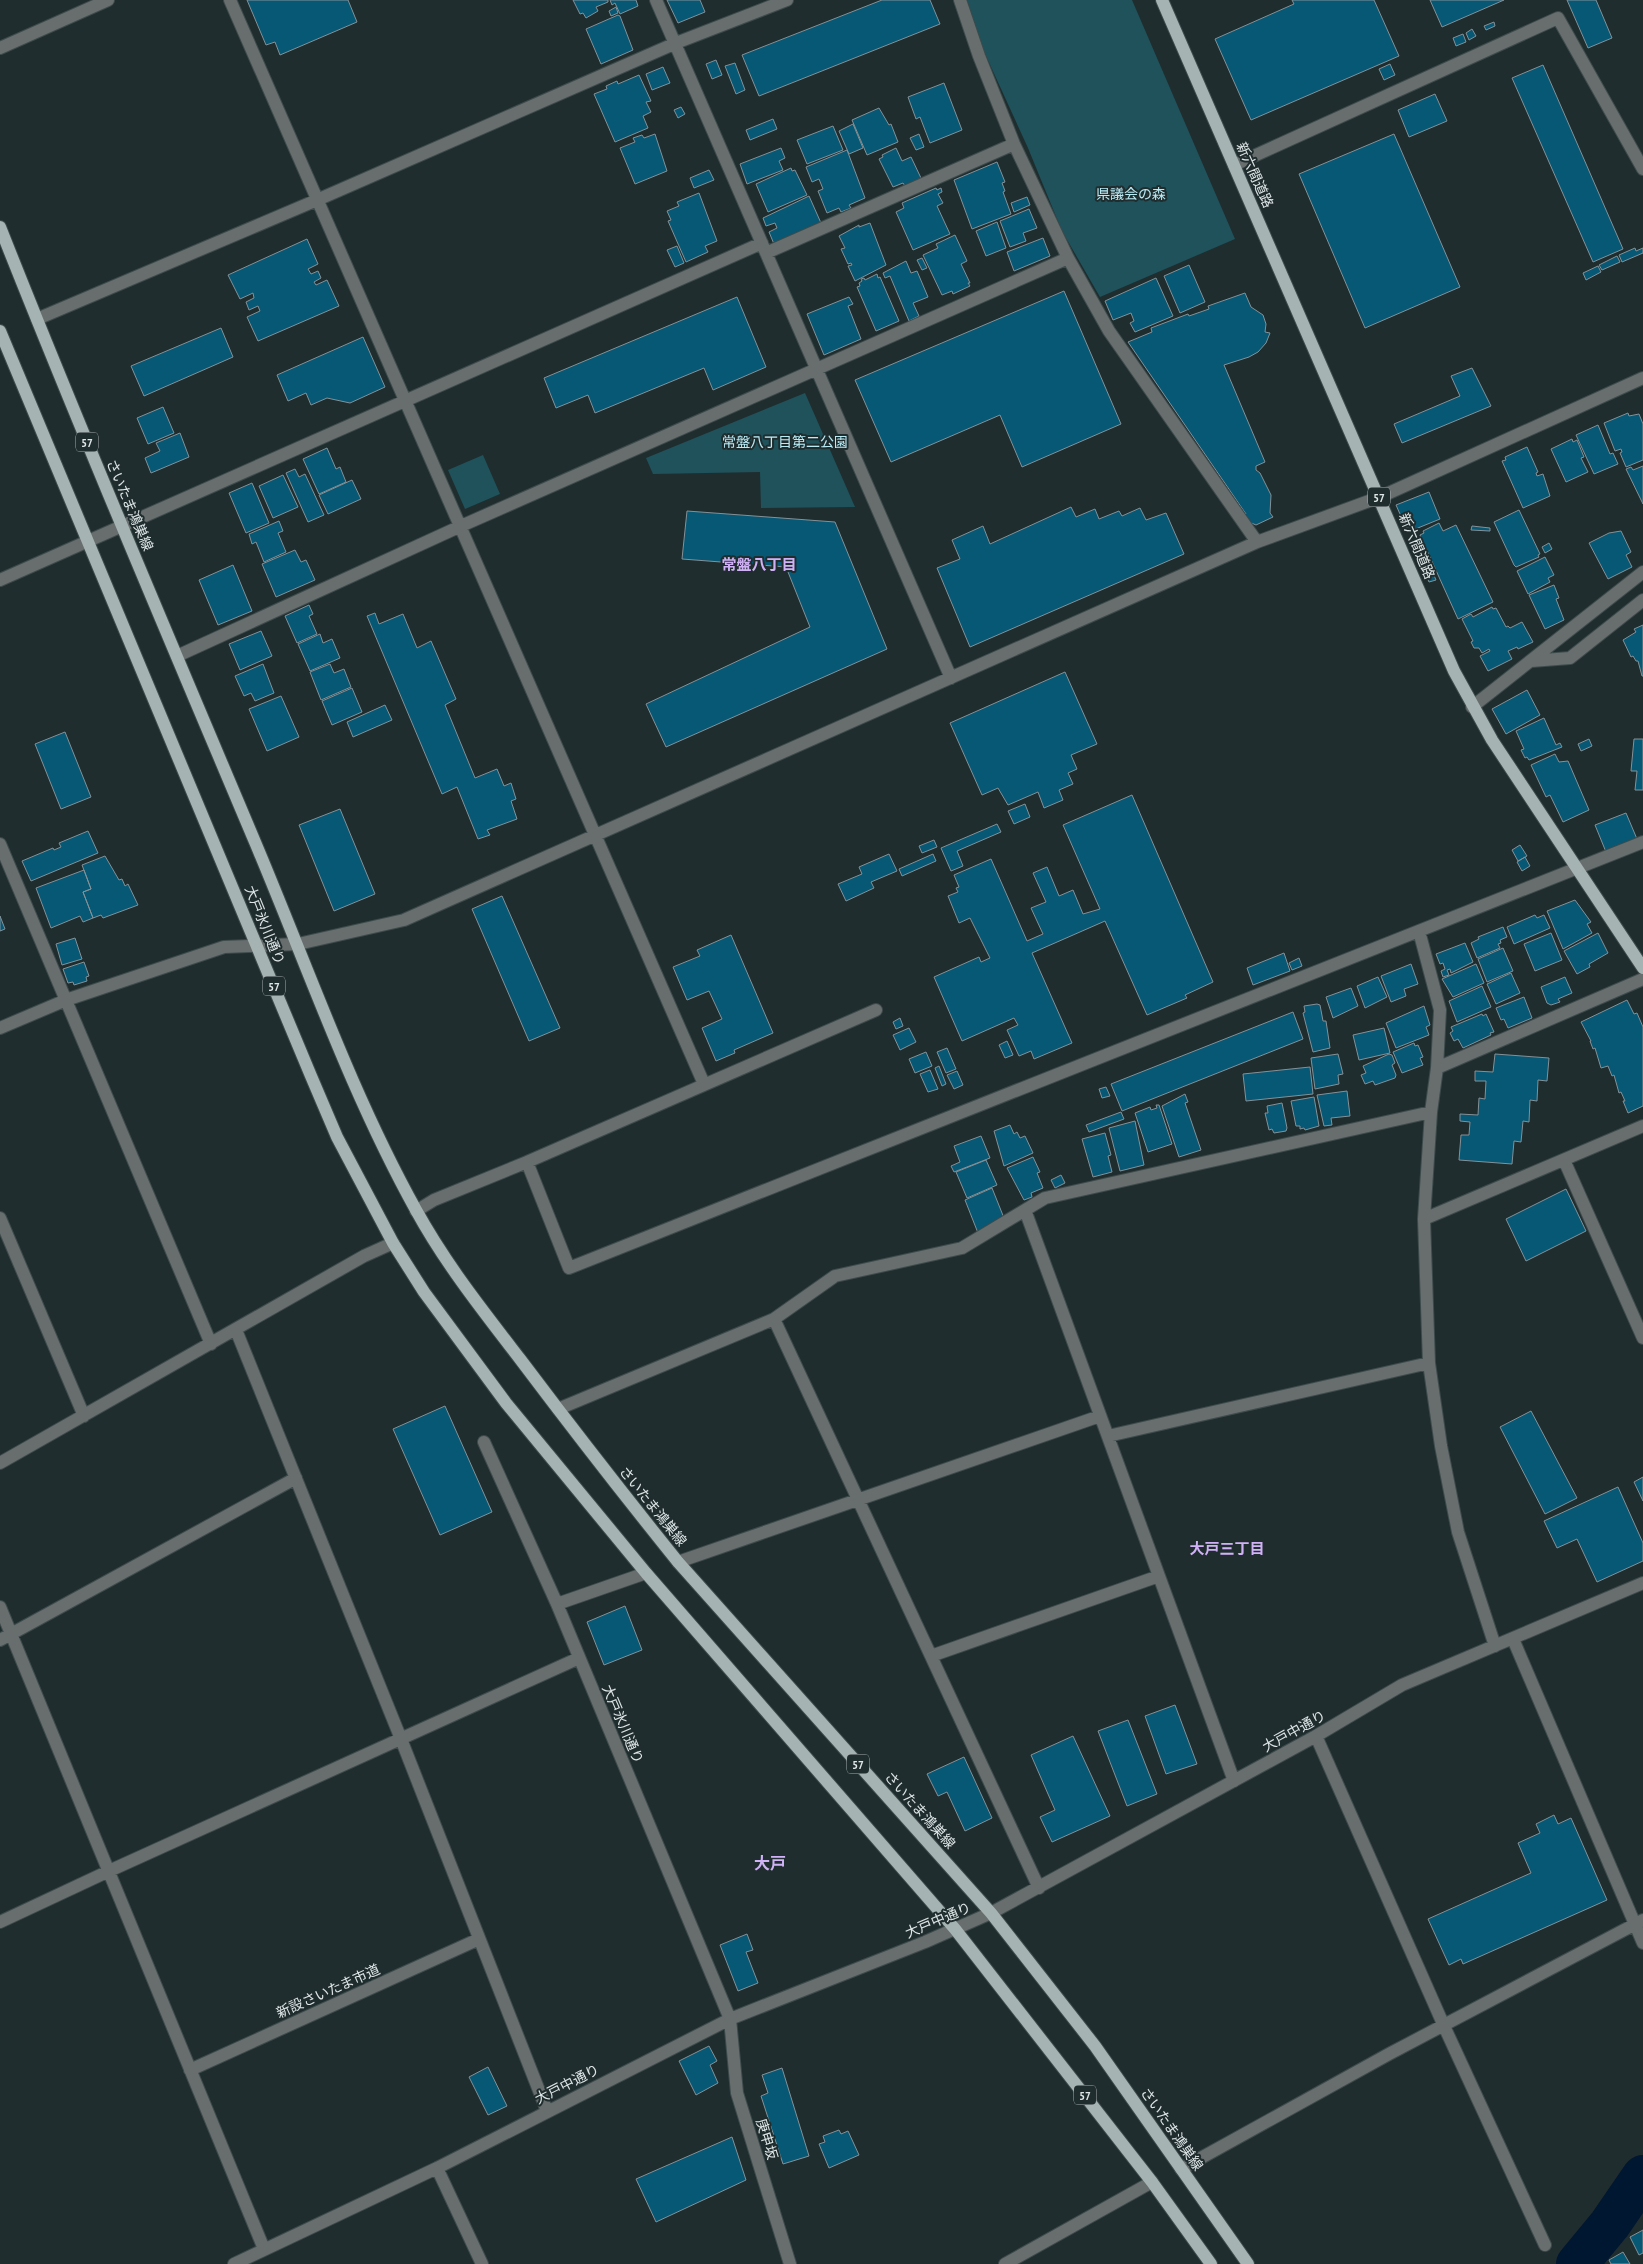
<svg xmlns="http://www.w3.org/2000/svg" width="1643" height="2264" font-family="'PT Sans Narrow','Noto Sans JP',sans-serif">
	<rect width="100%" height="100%" fill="#202d2f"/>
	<path fill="#1f525b" d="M967 0H1132L1235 239 1100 297 1062 231 1028 148 981 45Z
		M805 393 855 507 761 508 760 472 653 474 646 458Z
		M483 455 500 494 465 509 448 470Z"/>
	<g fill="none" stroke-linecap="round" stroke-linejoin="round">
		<path stroke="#001731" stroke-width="42" d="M1577 2264 1610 2224 1643 2176"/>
	</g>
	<path fill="#065875" stroke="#849197" d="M247 0H348L357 22 280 55 275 42 266 45Z
		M573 0H608V2L596 7 598 11 586 18 583 13 580 14Z
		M610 0H636L638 6 620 14 615 3 612 5Z
		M667 0H700L705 12 678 23Z
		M882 0H930L940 24 759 96 742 55Z
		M1292 0H1374L1399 56 1251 120 1215 39 1294 4Z
		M1430 0H1504L1442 27Z
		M1567 0H1596L1612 38 1588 48Z
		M616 7 618 13 611 16 609 11Z
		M618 15 620 16 633 50 601 64 586 29Z
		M1494 22 1495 26 1486 30 1484 26Z
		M1472 29 1476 36 1469 40 1466 33Z
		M1463 34 1466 42 1456 46 1453 38Z
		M716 60 722 75 712 79 706 64Z
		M735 63 745 90 736 94 725 66Z
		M1390 64 1395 75 1384 80 1379 69Z
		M1543 65 1623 249 1593 262 1512 78Z
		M663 67 670 83 652 90 646 74Z
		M639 75 651 101 646 102 651 112 643 116 648 128 615 142 594 94 607 89 606 86 617 81 618 84Z
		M944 83 962 130 930 143 920 117 916 119 908 97Z
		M1435 94 1447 121 1409 137 1398 110Z
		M681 107 685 114 678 118 674 110Z
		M879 108 889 125 891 124 898 142 867 155 852 120Z
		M773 119 777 129 750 140 746 130Z
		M853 124 863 148 849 154 839 131Z
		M833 126 843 150 807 164 797 140Z
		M655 134 667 171 635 184 620 148 635 142 633 138 642 135 644 138Z
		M919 134 924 147 916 150 910 138Z
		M1394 134 1460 287 1365 328 1299 174Z
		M781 148 785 158 779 161 783 170 747 184 740 164Z
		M896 148 902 161 911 157 921 178 905 186 903 183 893 187 879 159 883 157 882 155Z
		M847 150 865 198 849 205 851 208 841 212 839 208 827 213 818 191 823 189 819 179 812 182 806 167Z
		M997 162 1005 182 1002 183 1005 191 1003 192 1011 214 972 229 954 180Z
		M791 168 792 171 795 170 807 195 768 212 756 184Z
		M709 170 714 180 694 188 690 178Z
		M936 188 937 190 941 188 942 192 938 194 943 203 937 206 950 234 913 250 896 212 904 208 902 203Z
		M699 193 717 241 705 246 708 252 686 262 668 221 671 220 667 211 679 206 677 202Z
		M809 196 821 223 774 244 769 232 777 228 775 223 766 226 763 218Z
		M1027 197 1030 205 1014 212 1011 203Z
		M1029 209 1037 228 1023 233 1026 241 1010 247 1000 221Z
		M997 222 1006 248 986 256 976 231Z
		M870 223 886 265 855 281 848 266 852 265 851 263 848 264 841 249 845 248 839 236 859 225V227Z
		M955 235 967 261 961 264 970 283H968L970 286 953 294 952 291 942 295 923 255 938 248 936 244Z
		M1043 238 1050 256 1014 271 1007 252Z
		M307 239 318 264 308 269 311 274 318 271 321 278 314 282 316 285 327 280 339 306 258 341 247 317 260 311 258 306 249 310 246 302 254 298 253 293 240 299 228 275Z
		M677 246 684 263 675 267 667 250Z
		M1635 248 1636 251 1643 248V253L1622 262 1619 255Z
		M1617 256 1620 262 1602 270 1599 265Z
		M922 258 927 268 922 270 917 260Z
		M906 261 911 273 917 271 928 297 913 303 919 316 909 321 890 276 885 278 883 273Z
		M1189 265 1205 302 1180 313 1164 276Z
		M1598 266 1601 272 1586 280 1583 273Z
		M877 274 878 278 880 277 899 321 876 331 857 287 860 286 859 283 862 281 861 279 864 278 865 280Z
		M1156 278 1173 316 1135 332 1130 323 1134 321 1131 313 1113 320 1105 301Z
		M1064 291 1121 424 1022 467 1000 415 891 462 855 380Z
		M1245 293 1251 307 1263 315 1266 324 1265 332 1270 333 1266 343 1258 352 1249 357 1224 365 1265 462 1256 466V470L1260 473 1271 495 1270 513 1273 517 1256 525 1247 521 1243 515 1246 514 1128 342 1152 332 1151 328 1188 314 1189 316 1209 309 1208 306Z
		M737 297 766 367 713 390 704 368 595 413 588 395 556 408 544 378Z
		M849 297 853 304 848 306 861 339 824 355 807 314Z
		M221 328 233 357 144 396 131 366Z
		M363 337 385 387 350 403 327 398 311 405 306 393 288 401 277 375Z
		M1472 368 1491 406 1402 443 1394 424 1460 396 1451 376Z
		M163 407 174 433 148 444 137 418Z
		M1628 413 1629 416 1639 414 1643 424V460L1626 467 1620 453 1622 452 1621 449 1615 451 1604 423Z
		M1598 425 1610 454 1613 453 1618 464 1594 474 1576 435Z
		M180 433 189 457 151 473 145 458 160 451 156 443Z
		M1572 439 1573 442 1577 440 1584 457 1581 458 1588 472 1566 482 1551 449Z
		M1527 447 1538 472 1536 473 1537 476 1543 474 1550 496 1523 508 1502 461 1506 460 1505 457Z
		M327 448 336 469 340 467 346 482 319 494 303 459Z
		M1643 466V504L1626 469 1631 467 1633 470Z
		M295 469 299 477 305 474 324 515 308 522 286 473Z
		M283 475 298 507 273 518 259 486Z
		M352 480 361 499 328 514 319 495Z
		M252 483 269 523 246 533 229 493Z
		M1429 492 1440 519 1408 532 1396 505Z
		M1071 507 1076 517 1095 509 1099 519 1119 511 1122 516 1140 508 1146 520 1166 513 1184 554 970 647 937 568 960 559 952 540 983 526 990 544Z
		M1519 510 1540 554 1538 555 1539 557 1516 567 1514 565 1494 522Z
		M687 511 835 522 887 649 666 747 646 704 810 627 786 567 682 559Z
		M279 521 283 531 278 533 286 552 264 562 256 542 252 544 249 534Z
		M1439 523 1443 531 1456 525 1493 602 1458 619 1420 535 1424 533 1423 531Z
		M1472 526 1490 528V531L1471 530Z
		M1621 531 1631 552 1626 555 1632 567 1608 579 1589 543 1609 533Z
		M1549 543 1552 549 1545 553 1542 547Z
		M1422 547 1436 580 1429 582 1415 550Z
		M295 550 301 562 306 560 315 580 276 597 262 564Z
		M1545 557 1554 575 1548 578 1550 582 1528 594 1517 571Z
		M233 565 252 611 218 625 199 580Z
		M1554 585 1559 598 1556 599 1564 620 1545 629 1529 595Z
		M309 605 313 614 309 616 317 634 297 643 285 616Z
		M1492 607 1493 609 1496 608 1506 627 1508 626 1510 628 1522 622 1533 642 1518 649 1517 647 1508 651 1512 659 1488 671 1480 656 1490 651 1489 649 1482 653 1479 648H1474L1471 642 1473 641 1462 619 1471 614 1473 617Z
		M375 613 379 624 403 614 417 648 431 641 456 699 445 705 475 778 497 769 504 786 511 783 516 799 511 801 517 819 487 830 490 835 478 839 457 787 442 794 367 616Z
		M1643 625V676H1642L1638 661H1636L1633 656 1631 657 1623 640 1636 632 1634 629Z
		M261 631 272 656 240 670 229 644Z
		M320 634 323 643 332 639 340 658 310 671 298 644Z
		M263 664 274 693 255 701 251 693 244 696 235 676Z
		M330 664 334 673 344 669 351 687 321 700 310 672Z
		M1065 672 1097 744 1071 755 1077 769 1068 773 1073 784 1059 790 1063 800 1044 808 1038 792 1008 805 998 788 982 795 950 723Z
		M352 688 362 712 332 725 322 701Z
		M1527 690 1540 715 1506 734 1492 709Z
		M281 696 299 737 267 751 249 709Z
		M385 705 392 720 353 737 347 722Z
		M1544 718 1556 745 1560 743 1562 747 1529 760 1527 757 1525 758 1521 750 1524 749 1516 731Z
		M65 732 91 797 61 809 35 744Z
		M1589 739 1592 746 1581 751 1578 744Z
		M1634 739H1643V790H1635L1637 771H1631Z
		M1555 754 1559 762 1568 761 1589 810 1563 822 1550 795 1546 797 1531 765Z
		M1132 795 1213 982 1185 995 1187 998 1147 1015 1105 921 1032 953 1072 1043 1034 1059 1031 1051 1019 1056 1007 1030 1018 1025 1014 1018 962 1041 934 977 979 957 981 962 990 958 970 918 959 923 948 896 958 892 956 888 959 887 954 875 991 859 1027 941 1043 934 1031 908 1046 902 1033 873 1047 867 1059 896 1073 890 1083 914 1100 909 1063 825Z
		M1025 804 1030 817 1014 824 1008 811Z
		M340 809 375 894 334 911 299 825Z
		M1626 813 1637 839 1606 852 1595 825Z
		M997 824 1001 832 957 851 963 866 951 871 941 848Z
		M88 831 98 853 31 881 22 861 53 848 54 850 61 847 59 843Z
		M934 840 937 847 922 853 919 846Z
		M1520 845 1527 856 1518 861 1512 850Z
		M889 854 897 871 871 882 874 888 846 901 838 884 862 874 859 867Z
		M933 854 936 861 902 876 899 869Z
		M105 856 119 880 122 879 125 886 128 884 138 905 103 918 101 915 93 918 83 892 91 889 82 865Z
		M1525 857 1530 866 1522 871 1517 862Z
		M84 870 91 889 83 892 93 918 83 922 80 916 51 928 36 888Z
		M502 896 560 1028 529 1041 472 909Z
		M1575 900 1591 922 1587 924 1592 933 1563 949 1547 911Z
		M1535 915 1537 918 1544 915 1550 928 1514 944 1507 927Z
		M0 916 5 929 0 931Z
		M1503 927 1507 937 1500 940 1501 943 1498 944 1500 948 1477 958 1471 943 1479 939 1478 937Z
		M1551 933 1562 960 1535 971 1524 944Z
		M1598 933 1608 953 1589 964 1590 967 1577 974 1564 951Z
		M731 935 773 1033 734 1050 735 1053 716 1061 702 1028 722 1019 709 991 687 1000 673 967 700 956 697 950Z
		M75 938 82 959 62 965 56 944Z
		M1465 943 1473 962 1451 973 1450 969 1447 970 1449 975 1443 977 1441 971 1445 969 1443 963 1440 964 1436 954Z
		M1503 948 1513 971 1487 982 1478 959Z
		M1284 953 1290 971 1253 985 1247 968Z
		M1299 958 1302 966 1292 970 1289 963Z
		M84 962 89 976 86 977 87 981 74 985 73 982 68 983 63 969Z
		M1411 964 1418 984 1404 989 1406 996 1391 1002 1381 976Z
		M1476 964 1484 983 1453 997 1442 979Z
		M1511 973 1520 993 1496 1004 1487 984Z
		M1378 977 1387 997 1365 1008 1357 986Z
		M1565 977 1572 993 1558 999 1560 1002 1551 1005 1547 1003 1541 987Z
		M1482 986 1491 1007 1457 1022 1449 1001Z
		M1351 988 1358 1006 1333 1018 1326 997Z
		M1524 997 1532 1018 1508 1028 1504 1019 1501 1020 1496 1008Z
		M1627 1000 1634 1014 1637 1013 1643 1027V1106L1628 1113 1623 1101H1625L1621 1092 1619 1093 1614 1075 1612 1076 1608 1066 1601 1068 1595 1048 1593 1049 1590 1041H1591L1581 1022Z
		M1317 1004 1320 1005 1323 1021H1326L1330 1048 1313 1052 1303 1013 1305 1012 1304 1006Z
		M1424 1006 1430 1025 1426 1027 1429 1035 1396 1048 1386 1023Z
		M1293 1012 1303 1039 1122 1111 1111 1084Z
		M1482 1014 1483 1016 1486 1014 1494 1032 1490 1033 1491 1035 1463 1048 1458 1039 1454 1041 1450 1033 1453 1031 1451 1027Z
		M900 1018 903 1026 896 1029 893 1022Z
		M909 1028 916 1042 900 1050 893 1035Z
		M1384 1028 1390 1053 1359 1060 1353 1035Z
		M1007 1041 1013 1055 1005 1058 999 1045Z
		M1414 1043 1415 1046 1418 1045 1423 1057 1420 1058 1423 1065 1402 1073 1393 1052Z
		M947 1048 956 1069 946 1073 937 1052Z
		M926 1052 932 1066 915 1073 909 1059Z
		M1338 1054 1343 1074 1338 1075 1339 1084 1315 1089 1311 1058Z
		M1389 1054 1392 1055 1395 1063 1392 1065 1396 1075 1395 1078 1375 1085 1373 1081 1365 1084 1361 1075 1366 1073 1363 1066Z
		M1495 1054 1549 1058 1547 1081 1538 1080 1537 1101 1530 1100 1529 1122 1523 1121 1521 1142 1514 1141 1512 1164 1459 1160 1461 1135H1469L1470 1122 1460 1121V1114L1478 1115 1479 1098 1485 1099 1486 1081H1475V1071L1493 1072Z
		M939 1066 946 1084 942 1086 935 1068Z
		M1310 1067 1313 1094 1246 1101 1243 1074Z
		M930 1070 938 1089 928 1092 920 1074Z
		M957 1071 963 1085 954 1089 947 1075Z
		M1106 1087 1110 1096 1102 1098 1099 1089Z
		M1347 1091 1350 1116 1331 1118 1332 1125 1324 1126 1317 1095Z
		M1185 1094 1188 1102 1185 1103 1201 1150 1179 1157 1162 1106Z
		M1314 1097 1319 1126 1305 1130 1304 1128 1300 1129V1126H1296L1291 1101Z
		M1282 1103 1287 1128 1286 1131 1274 1133 1272 1129 1269 1130 1265 1113H1268L1267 1106Z
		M1156 1105H1159L1172 1144 1148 1152 1135 1113 1150 1107 1151 1110 1157 1108Z
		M1121 1112 1124 1119 1089 1132 1086 1125Z
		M1135 1121 1144 1165 1120 1171 1109 1128Z
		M1010 1125 1014 1134 1017 1132 1020 1138 1025 1136 1033 1153 1004 1166 994 1131Z
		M1105 1133 1111 1155 1108 1156 1112 1172 1093 1177 1082 1139Z
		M981 1136 990 1158 954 1172 951 1166 960 1162 954 1146Z
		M1033 1157 1040 1172 1037 1173 1043 1188 1031 1193 1032 1197 1024 1200 1007 1168Z
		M986 1160 997 1185 967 1198 956 1172Z
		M1061 1175 1065 1183 1055 1188 1051 1180Z
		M992 1188 1004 1218 978 1233 965 1200Z
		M1566 1189 1586 1231 1526 1261 1506 1219Z
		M445 1406 492 1512 440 1535 393 1429Z
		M1531 1411 1577 1498 1545 1514 1500 1427Z
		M1643 1477V1501L1634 1482Z
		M1618 1487 1643 1543V1561L1597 1582 1577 1539 1557 1548 1544 1521Z
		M625 1606 642 1650 604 1665 587 1622Z
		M1175 1705 1197 1764 1166 1774 1145 1716Z
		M1128 1720 1157 1794 1127 1806 1098 1731Z
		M1073 1736 1110 1816 1052 1842 1040 1817 1055 1810 1031 1755Z
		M964 1757 992 1818 965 1831 947 1792 938 1796 927 1774Z
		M1554 1815 1558 1824 1571 1818 1607 1900 1463 1964 1461 1959 1449 1965 1428 1919 1531 1873 1518 1843 1540 1833 1536 1824Z
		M747 1934 753 1950 746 1952 758 1983 738 1991 720 1945Z
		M709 2046 717 2061 710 2065 718 2083 696 2095 679 2061Z
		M488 2067 507 2106 488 2115 469 2077Z
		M782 2068 809 2156 783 2164 761 2096 768 2093 762 2075Z
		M839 2130 841 2134 848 2131 859 2155 829 2168 819 2144 825 2142 823 2136Z
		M732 2137 746 2180 656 2222 636 2179Z
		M1643 2230V2253L1639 2255 1630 2237Z
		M1623 2252 1630 2264H1611L1609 2260Z"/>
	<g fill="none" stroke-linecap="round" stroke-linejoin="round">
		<defs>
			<path id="minor" d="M230 0 704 1084
				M656 0 951 678
				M960 0 979 56 1014 144 1068 258 1109 331 1257 542
				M0 48 108 0
				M1234 165 1558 18 1643 169
				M766 253 1014 144
				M37 319 317 200 676 43 787 0
				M0 580 762 243
				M177 656 461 526 1068 258
				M1531 661 1570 658 1643 600
				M1472 707 1643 572
				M0 844 211 1344
				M1419 931 1440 1010 1437 1068 1431 1112 1424 1219 1429 1363 1441 1446 1458 1532 1495 1646
				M876 1010 527 1162 569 1268 1643 842
				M0 1028 66 1000 224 947 298 944 404 920 1257 542 1380 497 1643 378
				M1437 1068 1643 979
				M1564 1160 1643 1338
				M1025 1210 1234 1781
				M416 1211 434 1200 527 1162
				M0 1218 84 1416
				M1424 1219 1643 1126
				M774 1319 1039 1888
				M236 1330 401 1739 547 2111
				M558 1409 774 1319 835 1276 962 1248 1045 1198 1431 1112
				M1108 1436 1429 1363
				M484 1442 557 1604 730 2019 737 2093 790 2264
				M0 1463 364 1256 393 1243
				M678 1562 1100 1416
				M557 1604 646 1573
				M0 1607 264 2249
				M1513 1639 1643 1943
				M0 1640 296 1478
				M931 1656 1159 1576
				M1316 1736 1444 2026 1545 2245
				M0 1922 109 1871 579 1658
				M190 2070 479 1939
				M437 2168 482 2264
				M1181 2169 1389 2054 1643 1920
				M234 2264 437 2168 730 2019 925 1942 991 1913 1316 1736 1402 1685 1643 1583
				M1005 2264 1152 2182"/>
			<path id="major" d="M1162 0 1454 671 1492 740 1643 968
				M0 227C82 434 169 638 255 842 307 965 351 1093 416 1210 445 1263 483 1311 520 1359 572 1428 624 1495 678 1562L991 1913 1095 2046 1248 2264
				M0 331 311 1076 337 1137 393 1243 424 1292 506 1403 646 1573 955 1929 1152 2182 1211 2264"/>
		</defs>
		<use href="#minor" stroke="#3e4b4c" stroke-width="14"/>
		<use href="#major" stroke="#3e4b4c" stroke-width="14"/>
		<use href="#minor" stroke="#686e6e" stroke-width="12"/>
		<use href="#major" stroke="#a5b3b2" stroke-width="12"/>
	</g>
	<g text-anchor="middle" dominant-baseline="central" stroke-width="4" stroke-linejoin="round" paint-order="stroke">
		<g fill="#202d2f" stroke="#a5aeb0" stroke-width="1">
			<rect x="76" y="432.5" width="22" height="19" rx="4"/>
			<rect x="1368" y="487.5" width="22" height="19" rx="4"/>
			<rect x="263" y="976.5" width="22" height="19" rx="4"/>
			<rect x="847" y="1754.5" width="22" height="19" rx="4"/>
			<rect x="1074" y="2085.5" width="22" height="19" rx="4"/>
		</g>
		<g font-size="12" font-weight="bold" fill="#dee6e7">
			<text x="87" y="442">57</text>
			<text x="1379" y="497">57</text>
			<text x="274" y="986">57</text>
			<text x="858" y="1764">57</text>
			<text x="1085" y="2095">57</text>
		</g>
		<g font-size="14" fill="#dee6e7" stroke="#202d2f">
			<text transform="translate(1255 175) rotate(66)">新六間道路</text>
			<text transform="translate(130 505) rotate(67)">さいたま鴻巣線</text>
			<text transform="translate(1417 546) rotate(67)">新六間道路</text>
			<text transform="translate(265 925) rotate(68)">大戸氷川通り</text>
			<text transform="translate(653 1506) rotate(51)">さいたま鴻巣線</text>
			<text transform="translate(623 1724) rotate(67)">大戸氷川通り</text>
			<text transform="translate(1294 1731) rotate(-29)">大戸中通り</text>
			<text transform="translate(920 1810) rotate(48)">さいたま鴻巣線</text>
			<text transform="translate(938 1920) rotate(-23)">大戸中通り</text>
			<text transform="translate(328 1991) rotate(-24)">新設さいたま市道</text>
			<text transform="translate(567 2084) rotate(-27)">大戸中通り</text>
			<text transform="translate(1172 2129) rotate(55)">さいたま鴻巣線</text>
			<text transform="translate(767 2139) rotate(73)">庚申坂</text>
		</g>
		<g font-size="14" fill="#b9ebf5" stroke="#202d2f">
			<text x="1131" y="194">県議会の森</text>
			<text x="785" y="442">常盤八丁目第二公園</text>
		</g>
		<g font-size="15" font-weight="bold" fill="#d0b1f6" stroke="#202d2f">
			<text x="759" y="564">常盤八丁目</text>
			<text x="1227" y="1548">大戸三丁目</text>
		</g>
		<g font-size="16" font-weight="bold" fill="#d0b1f6" stroke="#202d2f">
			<text x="770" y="1863">大戸</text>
		</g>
	</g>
</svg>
